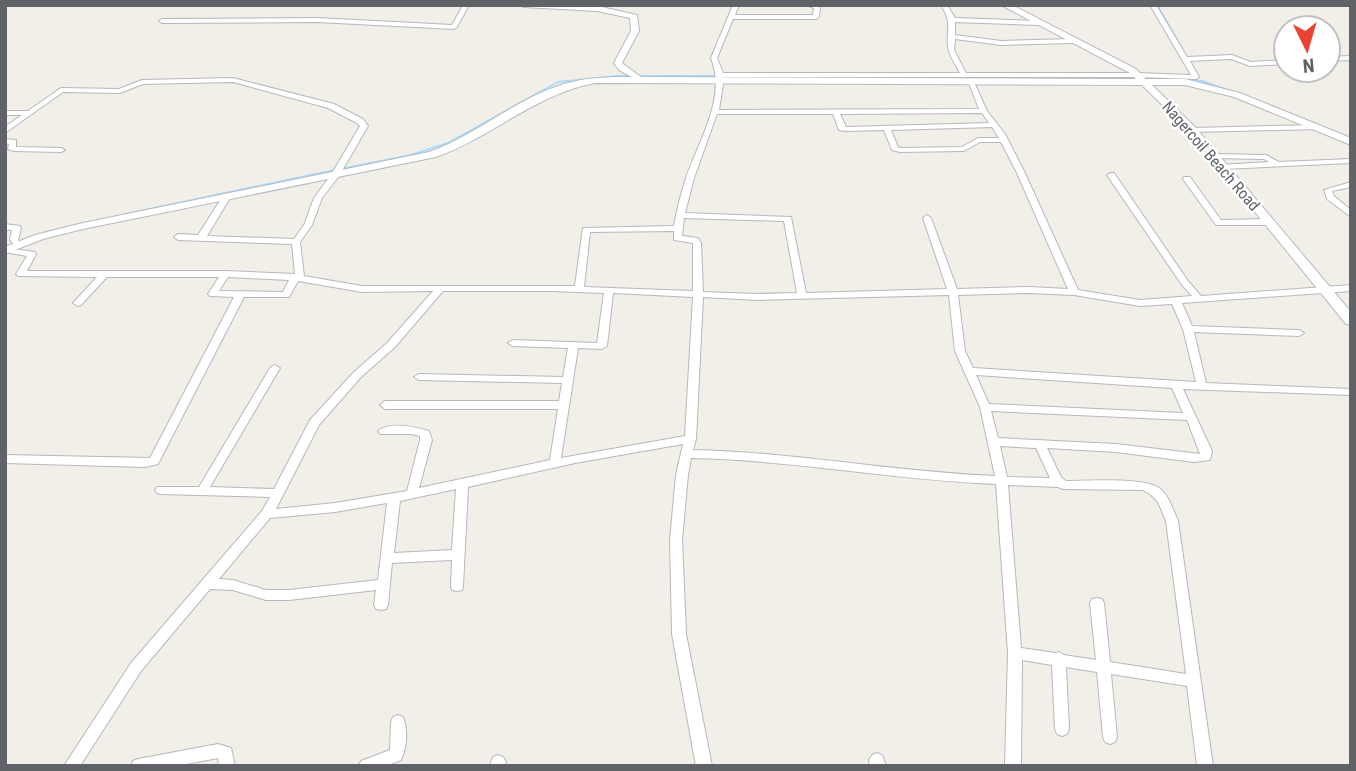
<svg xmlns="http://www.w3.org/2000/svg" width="1356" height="771" font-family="'Roboto Condensed',sans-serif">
	<rect width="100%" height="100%" fill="#f1efe8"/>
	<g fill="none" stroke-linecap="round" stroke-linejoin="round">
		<path stroke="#aadaff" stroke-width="2" d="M1157 5 1184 52
			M941 77H1127
			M1161 78 1179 79
			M1189 80 1202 81 1230 91
			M341 169 411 155 448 143 558 82 617 76H718
			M126 214 335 170
			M45 232 61 229"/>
		<defs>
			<path id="street" d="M463 5H469L457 27 454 29 317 22 162 23 159 21 162 19 317 18 452 25Z
				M733 5H739L735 15H813L814 8 806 5H817L820 7 819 17 816 19H733L717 58 723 73H960C956 65 949 56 948 47 946 29 953 24 941 5H947L955 18 1038 21 1041 23 1038 25 955 22V35L1001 41 1073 39 1076 41 1073 43 1001 45 955 39 954 50 966 73H1137L1191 75 1150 5H1156L1187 57 1232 55 1251 62 1286 60V64L1250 66 1231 59 1190 61 1199 77 1196 79 1137 77H723V84L719 110 979 109 968 81 973 80 987 111 1005 134 1024 171 1078 290 1140 300 1192 296 1182 285 1107 175 1111 173H1114L1188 281 1201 296 1351 285V291L1182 303 1192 326 1299 330 1304 333 1299 336 1194 332 1206 383 1351 389V395L1183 389 1212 451 1210 460 1194 462 1116 452 1047 448 1061 477 1066 481C1087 481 1143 477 1159 488 1169 495 1173 510 1178 521L1213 766H1197L1187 686 1111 674 1117 737 1115 742 1110 744 1105 742 1103 737 1097 672 1066 667 1069 729 1067 734 1062 736 1057 734 1055 729 1052 665 1022 660 1021 766H1005L1008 653 996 484C894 480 793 460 691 458L688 475 682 540 686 634 712 766H696L672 634 670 540 676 475 683 444 575 463 468 487 463 586 462 590 457 591 452 590 451 586 452 560 392 563 388 605 386 609 381 610 376 609 374 605 376 590 289 600H266L233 590 210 589 141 671 80 766H64L131 663 262 511 270 497 161 494 157 493 155 490 157 487H199L270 368 275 365 280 368 210 487 274 489 310 420 353 373 387 343 433 291 362 292 298 281 289 297H244L158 464 145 467 5 463V455L150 458 234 297 210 296 208 294 219 277H107L81 305 78 306 73 303 97 277 18 276 16 274 27 256 5 252V248L35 252 36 254 27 271H225L295 274 292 244 178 240 174 237 178 234 198 235 223 196H226L230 198 207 236 294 239 304 225 314 198 331 175 360 126 357 123 328 108 233 82 143 84 120 93 63 92 5 133V127L22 115H5V111H28L61 88 119 89 142 80 233 78 334 104 363 119 368 126 339 176 322 198 312 225 300 242 304 276 362 286H575L583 228 674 226C677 209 681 193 686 178 699 140 727 97 711 58ZM982 113 989 123 846 127 840 114ZM717 114H833L839 130 846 131 884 130 892 150 900 152 964 151 980 142H1001L1016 171 1068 289 1029 287 957 289 931 218 927 215 923 218 947 289 806 293 791 217 685 213 694 178ZM992 127 999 138H978L962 147 901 148 898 147 891 130ZM684 218 784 221 797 293 757 294 703 292 701 243 698 238 682 236ZM674 231V240L693 243V291L584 287 590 232ZM228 277 289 280 283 292 219 291ZM443 291H552L604 293 597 343 513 340 508 343 513 346 568 348 563 377 419 374 414 377 419 380 562 383 559 401H385L380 405 385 409H558L550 460 419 488 432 440 429 431C415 427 391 421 378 431L380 434H412L420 436V440L407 491 335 503 276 509 319 425 361 377 395 347ZM613 293 693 297 685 436 561 458 578 348 602 349 607 346ZM1029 293 1074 295 1140 306 1172 304 1183 329 1196 382 973 368 965 351 958 295ZM949 295 955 351 980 407 995 476C894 472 794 452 693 450L696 439 703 297 757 300ZM976 375 1172 388 1183 413 989 404ZM991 411 1187 420 1200 454 1116 444 998 438ZM1000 446 1036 448 1050 478 1007 477ZM1008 485 1058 487 1063 489 1143 490 1150 494 1158 502 1166 521 1186 674 1110 662 1104 603 1102 599 1097 598 1092 599 1090 603 1096 660 1064 655 1059 652 1055 653 1021 648ZM456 489 452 550 394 553 400 501ZM387 503 378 580 289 590H266L233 580 219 579 270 518 335 512Z
				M1351 56V60L1328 61V57Z
				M1316 125 1320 127 1319 129 1193 132 1189 130 1193 128Z
				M5 139 16 140V147L61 148 65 150 61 152 14 151 8 149 9 144 5 143Z
				M1211 154 1266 155 1279 162 1351 159V163L1223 169 1219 167 1220 165 1269 162 1264 159 1214 158H1211Z
				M1184 177H1190L1221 220 1267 219 1271 222 1267 225H1216L1183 179Z
				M1351 182V187L1332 191 1334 196 1351 210V217L1327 199 1324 190Z
				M5 224 20 226 21 228 18 240 23 245 22 247H16L10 240 12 230H5Z
				M398 715 403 717C408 730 407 747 401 760L386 766H359L361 761 390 750 391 722 393 717Z
				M218 744 231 748 235 766H219L218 758 176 766H131L133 761 138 759Z
				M877 753 882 755 886 766H870L869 760 872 755Z
				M498 755 503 757 506 762 505 766H490L493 757Z"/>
			<path id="secondary" d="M520 5 597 6 637 15 639 31 622 63 641 77 1136 79 1130 73 1001 5H1012L1136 69 1146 79H1185L1240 93 1351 138V145L1234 97 1185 85H1152L1196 128 1351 312V325L1346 324 1190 132 1142 85 595 83C536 94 492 137 436 157L83 229 43 239 5 254V247L35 235 83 223 429 152C479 134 521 94 572 82 592 77 611 77 632 77L619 70 614 63 631 31 630 18 597 11 524 7Z"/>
		</defs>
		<use href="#street" stroke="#b5b8bc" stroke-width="2"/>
		<use href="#secondary" stroke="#b6babf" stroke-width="2"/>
		<use href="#street" fill="#fff" fill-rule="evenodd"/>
		<use href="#secondary" fill="#fff" fill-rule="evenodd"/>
	</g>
	<g text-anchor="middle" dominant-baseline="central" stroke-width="5" stroke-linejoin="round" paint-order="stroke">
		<g font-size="16" fill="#5f6368" stroke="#fff">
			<text transform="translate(1211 156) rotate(49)">Nagercoil Beach Road</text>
		</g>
	</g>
	<rect width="1356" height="771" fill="none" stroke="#5f6368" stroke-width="14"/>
	<g transform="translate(1307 49) rotate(175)"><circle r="33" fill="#ffffff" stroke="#bfc1c3" stroke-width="2"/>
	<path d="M0-5L12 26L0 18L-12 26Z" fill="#ea4335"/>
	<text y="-10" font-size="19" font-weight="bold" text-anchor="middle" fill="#5f6368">N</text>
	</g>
</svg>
